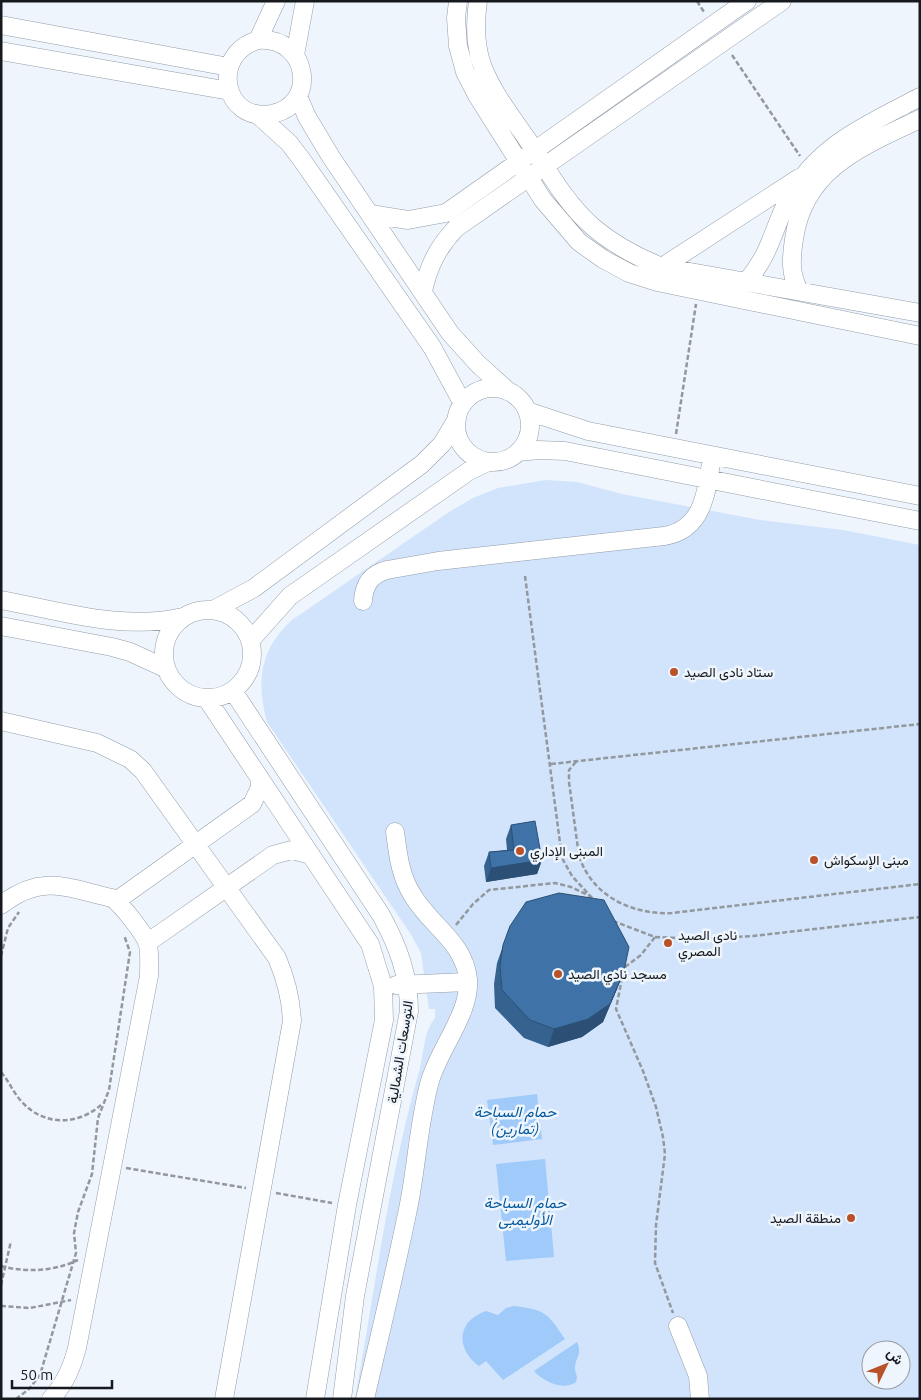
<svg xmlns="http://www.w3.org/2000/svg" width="921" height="1400" font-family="Ubuntu,Vazirmatn,sans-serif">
	<rect width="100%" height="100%" fill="#eef5fd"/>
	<path fill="#d1e4fb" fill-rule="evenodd" d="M546 480 577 482 622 494 760 520 843 530 920 545V1399H355C375 1289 389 1175 420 1068 424 1051 424 1031 435 1018V1009H429L421 953 410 933 267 722C256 681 260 649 292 620L449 512 473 498 498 488ZM871 1350H901V1380H871Z"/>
	<path fill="#9fcaf9" d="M537 1094 542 1139 493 1145 487 1100Z
		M545 1159 554 1257 506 1261 496 1164Z
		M514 1306C545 1310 547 1312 565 1339L503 1380 486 1361 479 1366C455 1348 457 1321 486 1311L498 1315 506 1308Z
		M577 1342C583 1356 574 1358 575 1370 576 1375 578 1376 576 1382 563 1391 544 1382 534 1371Z"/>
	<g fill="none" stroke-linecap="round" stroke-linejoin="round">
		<defs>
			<path id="minor" d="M458 1 456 18 458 46 465 72 478 97 543 200 579 242 603 259 629 273 657 282 920 336
				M478 1C475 22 475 45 482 65 492 92 511 116 527 139 547 169 566 204 593 227 614 245 637 257 662 267L920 313
				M1 25 229 67
				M258 40C309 36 319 106 271 114 224 123 209 55 258 40L276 1
				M1 51 230 91
				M295 55 305 1
				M298 96 307 117 331 157 450 333 478 364 509 392
				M257 114 289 143 302 160 432 347 463 404
				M370 214 408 220 446 213 747 1
				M662 267 799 178
				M746 282C771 254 773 228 789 198 817 145 870 123 920 97
				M423 291C429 265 438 247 456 228L782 1
				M799 291C790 273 791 259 794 239 804 168 863 146 920 119
				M456 425a37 37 0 1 1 74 0a37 37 0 1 1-74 0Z
				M527 411 588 431 920 496
				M518 452 539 450 565 451 920 521
				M1 600C61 611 122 631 183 617
				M363 601C364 585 371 574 387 570L438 561 664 536C704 530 707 490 712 456
				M164 654a44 44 0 1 1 88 0a44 44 0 1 1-88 0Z
				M213 610 254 588 422 464 442 444 457 419
				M1 626 112 647 130 652 165 668
				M250 641 290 596 469 471 488 462
				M233 691 381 915C398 946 409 975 409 1011L355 1296 342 1399
				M207 699 370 944 383 986 384 1020 347 1205 315 1399
				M1 721 97 743 130 759 143 771 277 958C286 979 291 998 292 1021L224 1399
				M116 901 252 804 260 787V778
				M1 905C42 873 67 888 112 898 122 905 145 934 148 945 150 955 149 966 149 976L77 1348C72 1368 65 1384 51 1399
				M147 943 273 855 292 850 311 855
				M396 985 468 982
				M678 1326 698 1376 700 1399
				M365 1399C380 1334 396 1269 409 1204 417 1163 419 1120 430 1081 439 1049 471 1012 468 979 464 942 431 926 413 896 400 876 398 854 395 832"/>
		</defs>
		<use href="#minor" stroke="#939da9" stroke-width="19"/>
		<path stroke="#92989e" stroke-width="2.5" stroke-dasharray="5 2.5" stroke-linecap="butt" d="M697 1 704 12
			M732 55 800 156
			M676 434 696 304
			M525 576 562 858 572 876 593 899
			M576 762 569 770V782L579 856C592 896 632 915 672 913L920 884
			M551 764 920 724
			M613 921 655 937 701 939 753 936 920 917
			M456 925 473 904 489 890 555 883 571 887 590 896
			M1 956 8 928 19 912
			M625 963 616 1009 643 1071 656 1107 663 1137 665 1154 656 1225 655 1263 673 1313
			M625 967 641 955 655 937
			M1 1072C9 1081 13 1092 21 1101 43 1126 77 1126 101 1105
			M126 1168 246 1188
			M276 1193 332 1203
			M1 1266C26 1273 55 1271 78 1260
			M1 1285 11 1241
			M1 1306 30 1308 71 1300
			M16 1399 29 1389 40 1375 76 1253 74 1233 78 1212 92 1174 98 1118 109 1090 130 952 124 935"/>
		<use href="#minor" stroke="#fff" stroke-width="18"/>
	</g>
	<path fill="#366290" d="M511 825 542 860 537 874 486 882 484 866 489 852 507 850 506 839Z
		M510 926 624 971 617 989 603 1022 582 1037 548 1047 524 1038 495 1008 494 984 497 963Z"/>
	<path fill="#2c5075" d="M542 860 537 874 486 882 491 868Z
		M624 971 617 989 603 1022 582 1037 548 1047 554 1029Z"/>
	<path fill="#3f72a7" stroke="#2c5075" d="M535 821 542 860 491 868 489 852 514 850 511 825Z
		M559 893 604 900 629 947 624 971 610 1004 588 1019 554 1029 530 1020 502 990 500 966 503 945 510 926 526 902Z"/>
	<g fill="#b95228" stroke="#eef5fd" stroke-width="2">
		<circle cx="674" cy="672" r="5"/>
		<circle cx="520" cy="851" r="5"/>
		<circle cx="814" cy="860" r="5"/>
		<circle cx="668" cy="943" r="5"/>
		<circle cx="558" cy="974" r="5"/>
		<circle cx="851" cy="1218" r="5"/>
	</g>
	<g text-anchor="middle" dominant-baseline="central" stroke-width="5" stroke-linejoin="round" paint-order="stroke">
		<g font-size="14" fill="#161a1e" stroke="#eef5fd" text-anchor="start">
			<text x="684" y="672">ستاد نادى الصيد</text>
			<text x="530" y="851">المبنى الإداري</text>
			<text x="824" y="860">مبنى الإسكواش</text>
			<text x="678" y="935">نادى الصيد<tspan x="678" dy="16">المصري</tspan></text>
			<text x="568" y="974">مسجد نادي الصيد</text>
			<text x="841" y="1218" text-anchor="end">منطقة الصيد</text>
		</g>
		<g font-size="14" fill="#161a1e" stroke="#eef5fd">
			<text transform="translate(400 1052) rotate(-81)">التوسعات الشمالية</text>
		</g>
		<g font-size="15" font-style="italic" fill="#06599d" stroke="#eef5fd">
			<text x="515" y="1111">حمام السباحة<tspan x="515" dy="17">(تمارين)</tspan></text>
			<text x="525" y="1202">حمام السباحة<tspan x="525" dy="17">الأوليمبى</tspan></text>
		</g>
	</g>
	<rect width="921" height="1400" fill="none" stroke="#161a1e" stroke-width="5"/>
	<g transform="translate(886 1365) rotate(47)"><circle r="24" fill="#eef5fd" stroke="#989da4"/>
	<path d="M0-4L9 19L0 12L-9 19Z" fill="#b95228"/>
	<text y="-8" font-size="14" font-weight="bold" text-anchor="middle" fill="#161a1e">ش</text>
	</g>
	<path d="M12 1380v8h100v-8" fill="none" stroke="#161a1e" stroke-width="2.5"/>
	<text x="20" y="1380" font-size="15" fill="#161a1e" stroke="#eef5fd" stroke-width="4" paint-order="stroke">50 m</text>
</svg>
